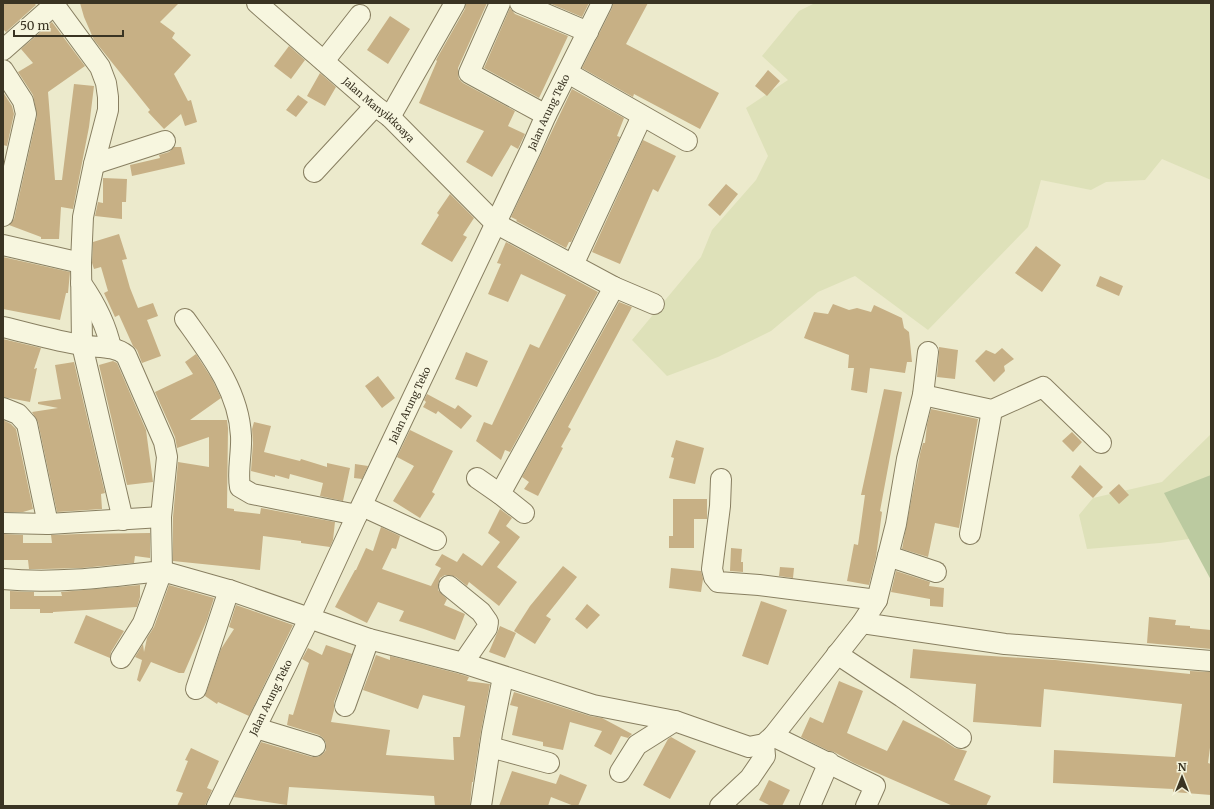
<svg xmlns="http://www.w3.org/2000/svg" width="1214" height="809" font-family="Merriweather,serif">
	<rect width="100%" height="100%" fill="#eceacc"/>
	<path fill="#dee1b9" d="M815 3H1211V180L1162 159 1145 180 1106 182 1091 190 1041 180 1028 227 928 330 855 276 818 292 771 331 718 357 667 376 632 340 701 257 712 230 756 180 768 156 746 108 788 80 762 56 799 11Z
		M1211 434V536L1160 543 1087 549 1079 515 1093 498 1162 482Z"/>
	<path fill="#bbcaa0" d="M1211 475V580L1164 493Z"/>
	<path fill="#c7b085" d="M3 3H34L36 5 6 32 3 29Z
		M80 3H179L160 22 175 33 172 38 191 55 174 74 188 101 191 100 197 122 185 126 181 114 164 129 148 112 150 110 94 40 84 17Z
		M466 3H487L458 68V74L459 79 463 83 515 111 508 126 525 134 518 149 511 145 492 177 466 162 484 131 419 103 437 61 436 60 465 9Z
		M549 3H589L582 17Z
		M613 3H648L626 44 719 93 700 129 634 94 633 97 582 68 612 8Z
		M510 8 515 14 568 36 539 98 484 68Z
		M390 16 410 29 388 64 367 50Z
		M52 22 85 66 48 92 55 180H62L74 84 94 86 89 127 73 209 61 207 59 239H41V237L9 225 14 219 37 116 33 95 18 72 33 63 21 49Z
		M289 46 305 60 291 79 274 66Z
		M768 70 780 81 767 96 755 86Z
		M320 73 336 87 325 106 307 96Z
		M572 89 624 118 617 136 620 137 571 242H569L566 248 516 221 517 220 511 217Z
		M3 92 12 106 14 114 7 146 3 145Z
		M298 95 308 102 296 117 286 110Z
		M643 140 676 156 658 192 653 189 620 264 592 252Z
		M174 147H181L185 164 132 176 130 165 160 158 159 155 169 152Z
		M103 178 127 179 126 202H122V219L95 216 98 202 103 203Z
		M726 184 738 194 720 216 708 205Z
		M450 194 474 218 463 235 467 237 452 262 421 244 439 215 437 213Z
		M119 234 127 259 122 260 130 288 138 308 153 303 158 316 147 320 161 356 142 363 137 350 133 346 119 315 115 317 104 293 108 291 101 267 94 269 92 263 93 242Z
		M506 242 598 292 510 452 505 450 501 460 476 441 484 422 492 425 530 344 539 348 566 295 521 274 508 302 488 294 501 264 497 263Z
		M1036 246 1061 265 1042 292 1015 273Z
		M3 257 70 272 68 293H66L60 320 3 309Z
		M1100 276 1123 286 1119 296 1096 286Z
		M619 302 632 307 568 427 571 429 561 447 563 448 538 496 524 489 529 482 522 477Z
		M833 304 849 310 857 308 871 312 874 305 902 318 904 328 909 332 912 362H907L905 373 870 368 867 393 851 390 854 368H848L849 355 804 338 814 312 828 314Z
		M3 339 41 348 34 369 37 368 30 402 3 397Z
		M939 347 958 350 955 379 937 377 939 353Z
		M1002 348 1014 359 1004 366 1005 371 994 382 975 361 986 350 995 354Z
		M466 352 488 361 477 387 455 379Z
		M196 354 212 379 221 398 190 420H227L228 428 227 508 234 509V511L260 514 261 508 335 522 333 540 330 547 301 543V541L263 536 260 570 173 561V517L178 462 209 467V437L177 448 175 437 155 392 193 374 185 362Z
		M113 361 117 363 146 430 153 482 127 485 99 365Z
		M74 362 105 493 101 494 102 509 57 512 38 422 32 412 58 408 38 404V402L61 399 55 365Z
		M378 376 395 398 382 408 365 386Z
		M884 389 902 392 880 511 882 512 876 557 869 585 847 581 854 544 858 545 865 495H861Z
		M427 394 455 409 458 405 472 416 461 429 438 411 436 414 423 407 426 402 424 400Z
		M931 409 978 419 959 528 935 523 928 557 902 549 920 454 923 443H925L927 425Z
		M3 420 11 424 16 429 33 509 23 512H4L3 506Z
		M254 422 271 426 264 452 300 461 301 459 327 467V463L350 468 343 501 320 496 323 483 290 474 289 479 275 475V477L251 471 253 443 252 429Z
		M410 430 453 451 432 492 435 494 420 518 393 501 414 466 397 457Z
		M1072 432 1082 442 1073 452 1062 441Z
		M676 440 704 448 695 484 669 478 674 458 671 457Z
		M355 464 368 466 362 479 354 478Z
		M1080 465 1103 487 1093 498 1071 477Z
		M1119 484 1129 495 1119 504 1109 493Z
		M673 499H707V519H694V548H669V536H673Z
		M500 509 512 518 506 526 520 537 497 567 517 582 499 606 469 582 467 586 456 577 450 575H445L440 578 438 584V590L447 599 444 605 465 614 455 640 424 629 399 621 404 611 378 602 367 623 335 607 355 570H356L366 548 373 551 381 527 400 536 396 549 392 548 382 569 431 586 441 568 435 565 442 554 457 562 463 553 482 566 500 542 488 533Z
		M150 533V558L135 556 134 563 82 568 43 569H29L28 560H3V534L23 535V543H52L51 535 80 534Z
		M731 548 742 549 741 562H743V572L730 571Z
		M563 566 577 577 546 616 551 619 535 644 514 631 530 606Z
		M780 567 794 568 793 578 779 576Z
		M671 568 701 571 703 579 701 592 669 588Z
		M896 571 930 582 929 586 944 588 943 607 930 606V599L891 592Z
		M140 585V597L137 607 53 612V613H40V609H10V591L34 592V596H62L61 592Z
		M169 585 214 598 207 620 184 673H179L151 662 140 682 137 680 142 660 135 657 143 644 144 652 147 638 154 627Z
		M761 601 787 610 768 665 742 656Z
		M587 604 600 615 587 629 575 619Z
		M236 605 293 625 249 716 218 702 217 704 205 696 221 649 234 629 229 627Z
		M86 615 124 631 111 652 110 658 74 643Z
		M1149 617 1176 620 1175 625 1190 626V628L1211 630V649L1147 643Z
		M500 626 516 633 505 658 489 652Z
		M326 645 352 654 334 702V710L331 722 390 730 386 755 454 760 453 737H460L465 706 423 695 418 709 363 690 376 655 390 660V656L460 674 469 677 467 681 490 684 481 731 473 782H472L470 806H435L434 796 289 787 287 805 234 797 261 742 312 757H318L323 754 326 750V743L323 738 319 735 287 725 289 714 293 715 309 663 302 659 308 648 322 655Z
		M913 649 976 655 1055 660 1190 674V671L1211 672V740L1208 763 1211 764V795L1173 792V789L1053 783 1054 750 1175 757 1182 704 1044 689 1041 727 973 722 976 684 910 678Z
		M839 681 863 691 847 733 887 751 903 720 943 740 955 748 967 751 954 780 991 796 986 806H953L854 763 834 752 829 751 801 737 810 717 823 723Z
		M514 692 590 716 602 718 632 734 628 738 621 736 611 755 594 746 602 731 570 722 563 750 543 746V742L512 735 518 707 510 705Z
		M671 737 696 751 670 799 643 785 668 739Z
		M191 748 219 761 207 788 212 790 205 806H177L183 793 176 791 188 761 185 760Z
		M512 771 556 784 560 774 587 785 578 806H574L551 797 548 806H499Z
		M769 780 790 790 782 806H771L759 800Z"/>
	<g fill="none" stroke-linecap="round" stroke-linejoin="round">
		<defs>
			<g id="minor">
				<path d="M53 3 100 67 106 83 108 97V110L94 164 83 217 81 263 82 345 123 520"/>
				<path id="s1" d="M257 3 375 106 390 117 495 223 614 287 500 494 524 513"/>
				<path d="M500 3 469 73 546 115"/>
				<path d="M520 3 588 32"/>
				<path d="M3 50 54 5"/>
				<path d="M324 61 360 15"/>
				<path d="M3 70 23 101 26 114 3 216"/>
				<path d="M568 73 687 141"/>
				<path d="M390 117 455 3"/>
				<path d="M94 164 165 141"/>
				<path d="M314 172 375 106"/>
				<path d="M3 245 81 263"/>
				<path d="M573 265 642 116"/>
				<path d="M81 283C95 303 106 324 111 348"/>
				<path d="M614 287 654 304"/>
				<path d="M185 319C210 354 239 391 241 436 242 452 237 472 240 487L252 494 357 515"/>
				<path d="M3 327C29 333 55 341 82 345 96 348 114 345 126 355L164 442 167 457 161 517 162 571C109 577 56 584 3 579"/>
				<path d="M923 395 992 410 1043 387 1101 443"/>
				<path d="M3 408 18 414 27 424 48 524 161 517"/>
				<path d="M477 478 500 494"/>
				<path d="M721 479 720 506 712 569 714 577 718 582 759 585 877 600"/>
				<path d="M362 506 436 540"/>
				<path d="M3 523 48 524"/>
				<path d="M970 534 992 410"/>
				<path d="M888 556 936 572"/>
				<path d="M449 586 481 612 488 622 487 628 463 663"/>
				<path d="M862 623 1005 644 1211 661"/>
				<path d="M837 654 902 697 961 738"/>
				<path d="M121 658 143 623 162 571 229 590 369 639 463 663 593 705 675 721 749 747 764 744 773 736 862 623 877 600 896 524 907 459 923 395 928 352"/>
				<path d="M196 689 229 590"/>
				<path d="M345 706 369 639"/>
				<path d="M256 728 315 746"/>
				<path d="M773 736 875 786 866 806"/>
				<path d="M490 747 549 763"/>
				<path d="M620 772 637 745 675 721"/>
				<path id="s2" d="M217 806 309 619 357 515 531 149 546 115 602 3"/>
				<path d="M481 806 492 733 503 677"/>
				<path d="M720 806 750 778 765 756 764 744"/>
				<path d="M810 806 829 762"/>
			</g>
		</defs>
		<use href="#minor" stroke="#887f61" stroke-width="22"/>
		<use href="#minor" stroke="#f7f6df" stroke-width="20"/>
	</g>
	<g text-anchor="middle" dominant-baseline="central" stroke-width="3" stroke-linejoin="round" paint-order="stroke">
		<g font-size="10" fill="#3a3423" stroke="#f4f3db">
			<text stroke="none"><textPath href="#s1" startOffset="162">Jalan Manyikkoaya</textPath></text>
			<text stroke="none"><textPath href="#s2" startOffset="769">Jalan Arung Teko</textPath></text>
			<text stroke="none"><textPath href="#s2" startOffset="445">Jalan Arung Teko</textPath></text>
			<text stroke="none"><textPath href="#s2" startOffset="121">Jalan Arung Teko</textPath></text>
		</g>
	</g>
	<rect width="1214" height="809" fill="none" stroke="#3a3423" stroke-width="8"/>
	<g transform="translate(1182 777)" stroke="#f4f3db" stroke-width="3" paint-order="stroke">
	<path d="M0-3L7 15L0 10L-7 15Z" fill="#3a3423"/>
	<text y="-6" font-size="11" font-weight="bold" text-anchor="middle" fill="#3a3423">N</text>
	</g>
	<path d="M14 30v6h109v-6" fill="none" stroke="#3a3423" stroke-width="2"/>
	<text x="20" y="30" font-size="12" fill="#3a3423" stroke="#f4f3db" stroke-width="3" paint-order="stroke">50 m</text>
</svg>
